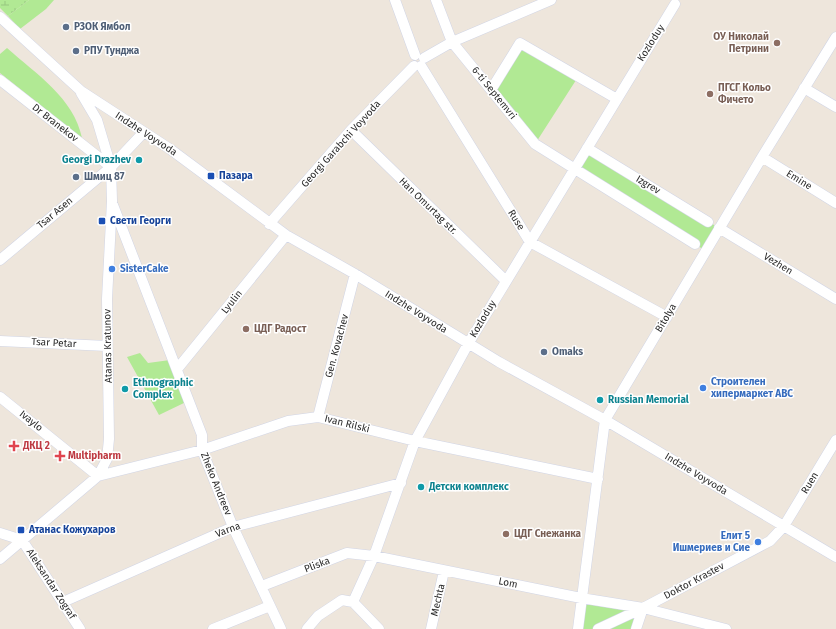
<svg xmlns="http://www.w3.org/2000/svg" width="836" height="629" font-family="'Fira Sans',sans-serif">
	<defs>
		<pattern id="wetland-marsh" width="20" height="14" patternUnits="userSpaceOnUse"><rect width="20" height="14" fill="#b1e994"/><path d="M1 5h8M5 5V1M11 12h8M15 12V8" fill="none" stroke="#98c880"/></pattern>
	</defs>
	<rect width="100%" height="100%" fill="#eee6dc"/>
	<path fill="#b1e994" d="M29 0H54L46 9 20 29 8 16Z
		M520 43 578 77 535 144 491 90Z
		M7 48C36 74 74 98 82 138L0 73V54Z
		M587 148 719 228 706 251 574 169Z
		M140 353 148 363 170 360 186 402 159 415 127 357Z
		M581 598 643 608 636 629H578Z"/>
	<path fill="url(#wetland-marsh)" d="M0 0H29L8 16 0 8Z"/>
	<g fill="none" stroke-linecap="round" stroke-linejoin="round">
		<defs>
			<path id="minor" d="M395 0 415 55
				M436 0 452 42 535 144 695 244
				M0 17 81 91 170 149 286 235 355 274 499 362 605 420 836 557
				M424 58 452 42 551 0
				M421 66 530 242 667 317
				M0 80 111 167
				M804 88 836 107
				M491 90 520 43 617 99
				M351 130 506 281
				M587 148 708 222
				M762 157 836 203
				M113 205 202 435V450L233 527 281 629
				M269 224 351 130 414 66
				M719 228 836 299
				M0 260 111 167 143 133
				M0 341 107 346
				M178 368 286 235
				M0 397 98 476 202 450 288 421 318 417 415 441 598 479
				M318 417 355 274
				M0 533 22 540 80 629
				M0 559 98 476 107 459 109 439 107 299 112 201 111 167 97 120 81 93
				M262 586 347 553 374 556 581 598 643 608 726 629
				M63 602 233 527 401 483
				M353 602 379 629
				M213 629 270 606
				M307 629 318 616 342 600 353 602 374 556 415 441 468 344 675 4
				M431 629 444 571
				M578 629 605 420 762 157 836 37
				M598 629 643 608 770 541 784 526 836 440
				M636 629 643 608"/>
		</defs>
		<use href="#minor" stroke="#d1d5e5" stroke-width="11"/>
		<use href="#minor" stroke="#fff" stroke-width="10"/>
	</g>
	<g fill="#5c6f8a" stroke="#fff" stroke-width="1.5">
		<circle cx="66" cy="27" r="4"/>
		<circle cx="76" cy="51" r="4"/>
		<circle cx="76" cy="177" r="4"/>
		<circle cx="544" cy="352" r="4"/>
	</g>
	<g fill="#8d6e63" stroke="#fff" stroke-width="1.5">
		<circle cx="777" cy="43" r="4"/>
		<circle cx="710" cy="94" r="4"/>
		<circle cx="246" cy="329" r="4"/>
		<circle cx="506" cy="534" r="4"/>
	</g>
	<g fill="#0f9aa8" stroke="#fff" stroke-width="1.5">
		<circle cx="139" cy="160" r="4"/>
		<circle cx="125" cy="389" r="4"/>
		<circle cx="600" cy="400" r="4"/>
		<circle cx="421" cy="487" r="4"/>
	</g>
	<g fill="#1a4fb4" stroke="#fff" stroke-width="1.5">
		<rect x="207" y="172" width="8" height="8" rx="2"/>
		<rect x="98" y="217" width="8" height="8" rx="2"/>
		<rect x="17" y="526" width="8" height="8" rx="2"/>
	</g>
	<g fill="#3f7fe0" stroke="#fff" stroke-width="1.5">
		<circle cx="112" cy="269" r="4"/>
		<circle cx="703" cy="388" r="4"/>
		<circle cx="758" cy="542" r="4"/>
	</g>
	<g fill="#e0444e" stroke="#fff" stroke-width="1.5">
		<path d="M12 440h4v4h4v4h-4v4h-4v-4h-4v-4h4z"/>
		<path d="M58 450h4v4h4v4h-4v4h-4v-4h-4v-4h4z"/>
	</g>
	<g text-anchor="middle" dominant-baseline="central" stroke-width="3" stroke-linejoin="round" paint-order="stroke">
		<g font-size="10" font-weight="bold" fill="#4e5e75" stroke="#fff" text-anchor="start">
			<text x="74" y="27">РЗОК Ямбол</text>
			<text x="84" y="51">РПУ Тунджа</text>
			<text x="84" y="177">Шмиц 87</text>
			<text x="552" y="352">Omaks</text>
		</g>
		<g font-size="10" font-weight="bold" fill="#785e54" stroke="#fff" text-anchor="start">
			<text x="769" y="37" text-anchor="end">ОУ Николай<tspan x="769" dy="12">Петрини</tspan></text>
			<text x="718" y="88">ПГСГ Кольо<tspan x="718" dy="12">Фичето</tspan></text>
			<text x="254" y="329">ЦДГ Радост</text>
			<text x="514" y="534">ЦДГ Снежанка</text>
		</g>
		<g font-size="10" fill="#2b2b2b" stroke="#fff">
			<text transform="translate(651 43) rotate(-58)">Kozloduy</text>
			<text transform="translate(494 93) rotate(51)">6-ti Septemvri</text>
			<text transform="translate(55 123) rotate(38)">Dr Branekov</text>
			<text transform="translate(146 134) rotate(33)">Indzhe Voyvoda</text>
			<text transform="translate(341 144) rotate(-48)">Georgi Garabchi Voyvoda</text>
			<text transform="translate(799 180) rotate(32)">Emine</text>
			<text transform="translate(648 185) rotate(31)">Izgrev</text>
			<text transform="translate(428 206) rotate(44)">Han Omurtag str.</text>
			<text transform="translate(55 213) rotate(-40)">Tsar Asen</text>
			<text transform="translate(516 220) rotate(58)">Ruse</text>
			<text transform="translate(778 264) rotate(31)">Vezhen</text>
			<text transform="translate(232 302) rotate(-51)">Lyulin</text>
			<text transform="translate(416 312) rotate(32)">Indzhe Voyvoda</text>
			<text transform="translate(666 318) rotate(-59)">Bitolya</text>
			<text transform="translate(483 319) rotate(-59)">Kozloduy</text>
			<text transform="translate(54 343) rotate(3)">Tsar Petar</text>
			<text transform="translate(108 346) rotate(-91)">Atanas Kratunov</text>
			<text transform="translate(337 346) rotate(-75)">Gen. Kovachev</text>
			<text transform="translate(31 421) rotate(39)">Ivaylo</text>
			<text transform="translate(347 424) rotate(14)">Ivan Rilski</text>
			<text transform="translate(696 474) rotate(31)">Indzhe Voyvoda</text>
			<text transform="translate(810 483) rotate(-59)">Ruen</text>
			<text transform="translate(216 484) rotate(68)">Zheko Andreev</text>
			<text transform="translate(228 530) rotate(-21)">Varna</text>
			<text transform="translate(317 565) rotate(-21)">Pliska</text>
			<text transform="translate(694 581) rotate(-28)">Doktor Krastev</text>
			<text transform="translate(508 583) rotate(11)">Lom</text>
			<text transform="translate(51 584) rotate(57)">Aleksandar Zograf</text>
			<text transform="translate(438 600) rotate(-77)">Mechta</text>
		</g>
		<g font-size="10" font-weight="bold" fill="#0d838f" stroke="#fff" text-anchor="start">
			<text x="131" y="160" text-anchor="end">Georgi Drazhev</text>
			<text x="133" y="383">Ethnographic<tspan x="133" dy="12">Complex</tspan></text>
			<text x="608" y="400">Russian Memorial</text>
			<text x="429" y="487">Детски комплекс</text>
		</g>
		<g font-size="10" font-weight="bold" fill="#164399" stroke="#fff" text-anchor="start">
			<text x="219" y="176">Пазара</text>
			<text x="110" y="221">Свети Георги</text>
			<text x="29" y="530">Атанас Кожухаров</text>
		</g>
		<g font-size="10" font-weight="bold" fill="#366cbe" stroke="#fff" text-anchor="start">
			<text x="120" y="269">SisterCake</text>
			<text x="711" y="382">Строителен<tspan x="711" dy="12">хипермаркет ABC</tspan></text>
			<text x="750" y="536" text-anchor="end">Елит 5<tspan x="750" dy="12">Ишмериев и Сие</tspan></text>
		</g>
		<g font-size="10" font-weight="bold" fill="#be3a42" stroke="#fff" text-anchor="start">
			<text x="23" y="446">ДКЦ 2</text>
			<text x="68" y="456">Multipharm</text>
		</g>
	</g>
</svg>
